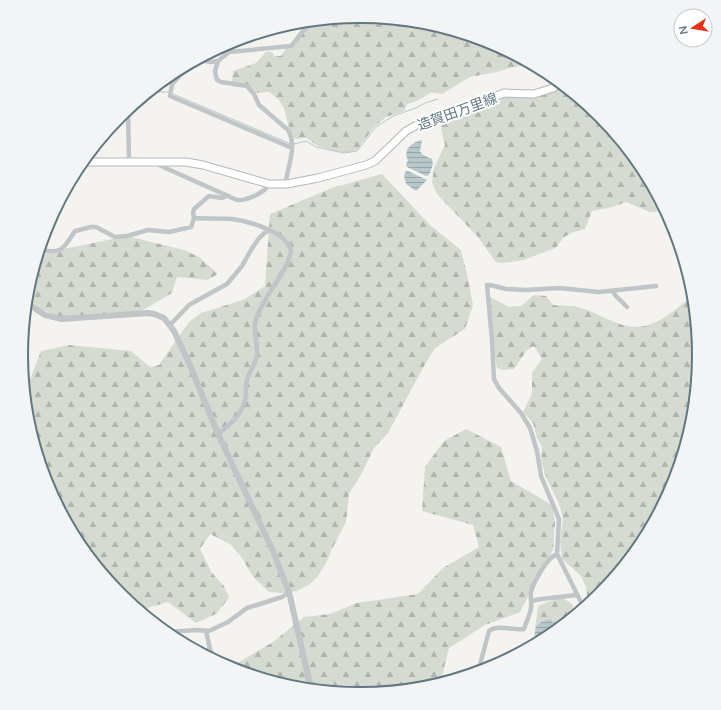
<svg xmlns="http://www.w3.org/2000/svg" width="721" height="710" font-family="Lato,'Noto Sans JP',sans-serif">
	<defs>
		<pattern id="forest-firs" width="22" height="20" patternUnits="userSpaceOnUse"><rect width="22" height="20" fill="#d5dbd0"/><path d="M5 1l3.5 6h-7zM16 11l3.5 6h-7z" fill="#b0b6ae"/></pattern>
		<pattern id="water-rules" width="6" height="5" patternUnits="userSpaceOnUse"><rect width="6" height="5" fill="#b7c7ca"/><path d="M0 2.5h6" fill="none" stroke="#98a6a9"/></pattern>
	</defs>
	<rect width="100%" height="100%" fill="#f4f3ef"/>
	<path fill="url(#forest-firs)" d="M361 16 427 23 490 42 531 63 524 66 513 67 497 72 470 77 442 94 432 92 417 101 407 104 404 111 386 117 374 127 358 149 352 152H338L318 146 306 138 295 139 289 128 284 108 279 100 269 92 257 93C250 85 243 83 232 82L233 71 256 63 266 52H272L274 56H281C288 44 310 22 323 20 335 17 348 17 361 16Z
		M562 84 600 115 642 167 666 211 650 212 626 202 613 207 592 211 585 229 571 233 563 238 556 248 544 252 524 260 502 263 496 262 477 236 437 194 432 182 434 168 445 145 441 129V120L504 95H515Z
		M382 174 430 225 461 250 467 274 473 305 465 329 435 348 424 366 388 433 374 448 362 473 349 494 346 522 332 549 326 563 318 576 310 584 297 591 286 593 269 592 254 578 240 555 230 544 210 534 200 549 212 573 224 586 229 598 216 614 196 623 168 602 140 610 121 595 79 543 47 485 28 421 24 384 28 385 41 351 69 345 131 351 150 367 159 365 189 322 201 313 243 300 265 286 270 214 332 188Z
		M127 236 184 250 199 257 218 274 207 280 177 277 172 293 138 313 67 319 31 306 27 299 28 289 38 257 59 250Z
		M534 295 546 296 553 305C562 306 572 305 581 308 602 314 625 333 648 325 665 320 679 306 694 295L699 355 693 421 674 485 642 544 600 595 588 605 586 586 580 575 562 559 560 543 563 518 559 504 546 477 541 461 542 447 537 438 533 423 523 412 532 394V373L542 359 534 346 527 350 514 369 503 370 497 368 494 352 490 297 509 307 521 306Z
		M466 429 501 447 511 481 552 505 555 522 553 550 520 612 485 625 449 648 442 676 439 684C423 689 398 694 382 688L378 692 360 694 294 687 230 668 232 666 273 642 304 617 330 614 357 603 418 594 443 568 479 547 473 525 422 511 425 467 444 441Z
		M561 597 572 604 576 615 558 629 549 619 535 630 538 606Z"/>
	<path fill="url(#water-rules)" d="M422 140 420 151 422 154 429 158H431C435 163 431 169 429 175L426 176 407 167 406 165 408 160C402 149 413 142 422 140Z
		M406 171H408L427 180 416 191 406 184 404 176Z
		M550 619 558 629 549 637 536 644C533 630 535 622 550 619Z"/>
	<g fill="none" stroke-linecap="round" stroke-linejoin="round">
		<path stroke="#b7c7ca" stroke-width="1" d="M149 92H170
			M173 94 291 144
			M294 144 306 141 316 147 344 153 357 151 376 127 393 116 416 108 425 103 438 99"/>
		<defs>
			<path id="secondary" d="M82 162H186L203 165 269 184H287L318 178 366 165 375 161 406 131 417 125 466 108 504 93 534 94 553 88 560 82"/>
		</defs>
		<use href="#secondary" stroke="#b2b9bc" stroke-width="9"/>
		<path stroke="#c0c5c7" stroke-width="4.5" d="M229 43V52L218 61 211 62 199 60 190 65 172 84 170 96 292 148
			M214 51 229 52 291 46C298 39 302 29 311 24V21
			M218 61 215 71 217 80 221 82 247 86 254 94 259 105 288 130C297 144 289 164 286 180L287 184
			M128 109 129 162
			M160 161 161 166 237 200C246 201 265 193 269 184
			M194 218C207 219 220 218 232 219 249 221 287 232 291 251 286 276 264 294 256 319 252 330 258 343 257 355 256 364 249 372 247 380 245 385 246 391 246 396 243 414 232 423 218 434
			M40 250C63 254 63 249 75 231L91 227H96L115 237 127 236 148 230 169 232 191 227 194 218 193 213 194 209 209 196 222 198 226 196
			M613 291 615 295 627 307
			M170 325 189 305 227 284 242 266 251 250 259 238 268 230
			M531 601 541 599 577 595
			M584 608 557 554 559 519 541 476 537 451 530 428 521 413 499 388 494 379 492 340 487 285H490L506 289 526 290 559 288 599 292 656 286
			M206 631 210 649 214 659
			M167 632 197 630 209 631 228 622 247 608 282 597 289 592
			M202 653 210 649
			M478 672 489 631C498 624 513 631 524 629 526 622 530 615 531 608 532 603 530 598 531 592 534 582 547 557 557 554"/>
		<path stroke="#c0c5c7" stroke-width="6" d="M27 300 31 306 45 315 62 319 148 313 154 314 164 318 174 331 190 365 218 434 273 551 289 592 311 689"/>
		<use href="#secondary" stroke="#fff" stroke-width="7"/>
	</g>
	<g text-anchor="middle" dominant-baseline="central" stroke-width="4" stroke-linejoin="round" paint-order="stroke">
		<g font-size="14" fill="#617782" stroke="#fff">
			<text transform="translate(457 111) rotate(-20)">造賀田万里線</text>
		</g>
	</g>
	<path d="M0 0H721V710H0ZM28 355a332 332 0 1 1 664 0a332 332 0 1 1-664 0Z" fill="#f2f4f5" fill-rule="evenodd"/>
	<path fill="none" stroke="#617782" stroke-width="2" d="M28 355a332 332 0 1 1 664 0a332 332 0 1 1-664 0Z"/>
	<g transform="translate(693 28) rotate(258)"><circle r="19" fill="#ffffff" stroke="#c0c9cd"/>
	<path d="M0-3L7 15L0 10L-7 15Z" fill="#ed2f16"/>
	<text y="-6" font-size="11" font-weight="bold" text-anchor="middle" fill="#617782">N</text>
	</g>
</svg>
